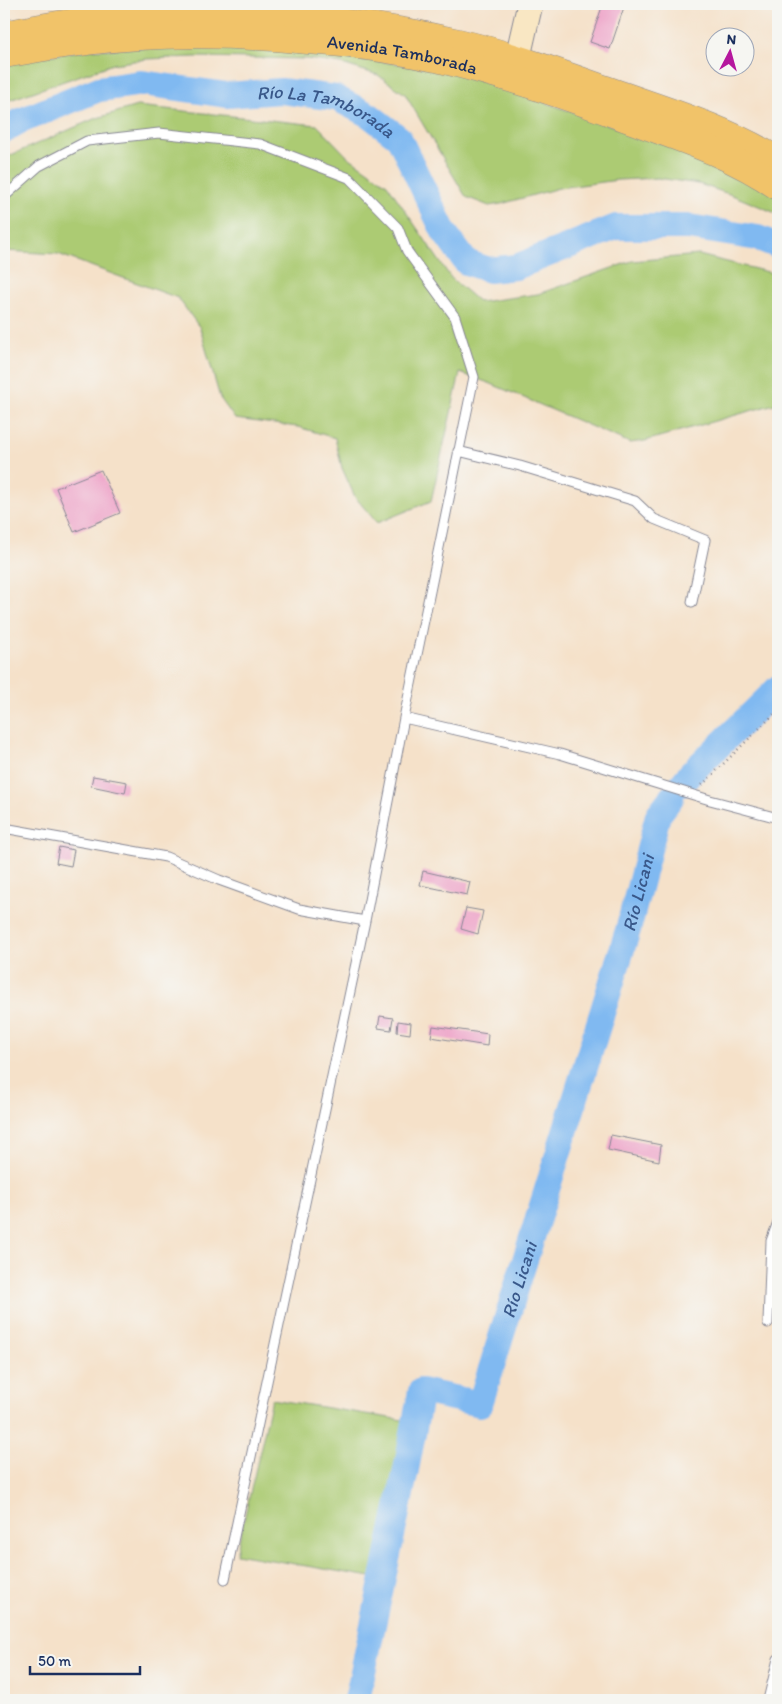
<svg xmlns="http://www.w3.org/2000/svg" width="782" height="1704" font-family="Itim,sans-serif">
	<rect width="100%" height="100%" fill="#f6f6f2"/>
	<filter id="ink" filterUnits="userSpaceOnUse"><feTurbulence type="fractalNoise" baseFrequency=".02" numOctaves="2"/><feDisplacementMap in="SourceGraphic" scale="10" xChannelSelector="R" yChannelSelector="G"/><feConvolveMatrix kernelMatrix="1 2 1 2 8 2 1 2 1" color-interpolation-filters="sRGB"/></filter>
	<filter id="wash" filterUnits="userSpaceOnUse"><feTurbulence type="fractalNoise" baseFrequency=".0096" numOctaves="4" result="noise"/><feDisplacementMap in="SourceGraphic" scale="20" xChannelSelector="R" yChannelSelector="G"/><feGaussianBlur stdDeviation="1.12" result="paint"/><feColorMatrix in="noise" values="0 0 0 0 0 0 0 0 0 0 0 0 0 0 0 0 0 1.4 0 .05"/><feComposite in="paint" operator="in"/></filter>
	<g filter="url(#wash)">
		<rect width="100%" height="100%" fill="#f5e1c9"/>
		<path fill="#accb73" stroke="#647d68" d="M245 43 458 72 718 163 778 196V214L732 195 699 184 658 178 618 180 559 188 501 204 489 206 466 197 405 94 378 75 342 64 307 59 195 57 147 59 113 64 4 102V62L88 50Z
			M137 106 317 125 347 156 387 184 451 278 479 302 538 294 632 261 699 255 772 273 778 276V403L645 441 630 443 489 383 460 373 431 501 377 523 355 497 342 468 335 438 298 427 235 419 220 398 200 328 178 298 58 254 4 251V158L94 119Z
			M272 1399 415 1422 406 1470 383 1579 236 1554Z"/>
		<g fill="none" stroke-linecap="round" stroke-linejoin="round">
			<g stroke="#80b9f1" stroke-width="26">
				<path id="s1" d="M4 130 18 122 99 89 142 83 227 95 281 91 336 98 369 115 399 138 444 232 466 262 489 270 516 267 616 227H689L758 238 778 246"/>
				<path d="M682 784 690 774 778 688"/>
				<path id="s2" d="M357 1700 406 1470 421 1391 480 1404 628 930 658 815 671 798"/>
			</g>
		</g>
		<g id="blocks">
			<path fill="#eea5c9" d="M603 4H625L610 49 590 42Z
				M101 470 120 513 74 532 56 488Z
				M93 776 127 782 125 793 91 786Z
				M59 847 74 850 71 866 56 863Z
				M423 871 470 882 467 895 420 885Z
				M466 908 483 911 478 934 461 929Z
				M380 1016 393 1018 391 1030 378 1028Z
				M398 1021 411 1023 410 1034 397 1032Z
				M433 1026 488 1034 487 1046 431 1037Z
				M611 1135 661 1145 659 1161 608 1150Z"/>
		</g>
	</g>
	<g filter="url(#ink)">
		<use href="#blocks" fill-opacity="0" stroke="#888894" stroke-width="1"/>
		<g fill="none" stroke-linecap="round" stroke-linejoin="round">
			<defs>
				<path id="lane" d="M4 197 39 166 87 141 159 133 260 144 349 178 398 228 407 251 455 317 474 377 404 718 365 921 225 1579
					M458 451 520 466 635 501 654 519 705 540 692 602
					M404 718 560 754 710 800 778 818
					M4 828 166 857 219 880 299 909 365 921
					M768 1323 771 1241 778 1222
					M768 1700 778 1659"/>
				<path id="secondary" d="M513 78 530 4"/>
				<g id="primary">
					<path d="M4 35C39 28 75 21 111 18 225 8 347 17 459 43 511 55 561 74 612 92 669 112 726 129 778 161"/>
					<path id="s3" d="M4 54C31 49 59 44 87 41 161 31 235 33 308 40 351 43 394 49 436 58 499 73 560 93 621 116 675 136 730 153 778 186"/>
				</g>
			</defs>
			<use href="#lane" stroke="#888894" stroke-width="11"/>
			<use href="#secondary" stroke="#888894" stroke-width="27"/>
			<use href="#primary" stroke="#888894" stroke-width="29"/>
			<path stroke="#888894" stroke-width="2.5" stroke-dasharray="1 4" stroke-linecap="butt" d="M702 785 778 710"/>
			<use href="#lane" stroke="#fff" stroke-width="9"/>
			<use href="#secondary" stroke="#f9e7c3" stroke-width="25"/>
			<use href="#primary" stroke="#f1c369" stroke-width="28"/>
		</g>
	</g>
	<g text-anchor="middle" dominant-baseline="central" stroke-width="4.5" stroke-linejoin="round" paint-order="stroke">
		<g font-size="18" fill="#1b2f5e" stroke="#f6f6f2">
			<text stroke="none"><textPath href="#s3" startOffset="401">Avenida Tamborada</textPath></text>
		</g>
		<g font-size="19" font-style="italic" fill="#39588a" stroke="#f6f6f2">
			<text stroke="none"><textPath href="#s1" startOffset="336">Río La Tamborada</textPath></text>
			<text stroke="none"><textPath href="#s2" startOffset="911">Río Licani</textPath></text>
			<text stroke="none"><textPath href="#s2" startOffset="506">Río Licani</textPath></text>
		</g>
	</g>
	<rect width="782" height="1704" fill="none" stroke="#f6f6f2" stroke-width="20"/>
	<g transform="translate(730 52) rotate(6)"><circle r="24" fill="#f6f6f2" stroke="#9ea6b7"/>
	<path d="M0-4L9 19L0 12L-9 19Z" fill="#b5179e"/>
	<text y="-8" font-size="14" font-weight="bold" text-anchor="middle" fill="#1b2f5e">N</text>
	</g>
	<path d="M30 1666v8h110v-8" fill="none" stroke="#1b2f5e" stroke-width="2.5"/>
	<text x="38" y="1666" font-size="15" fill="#1b2f5e" stroke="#f6f6f2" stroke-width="4" paint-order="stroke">50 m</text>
</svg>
